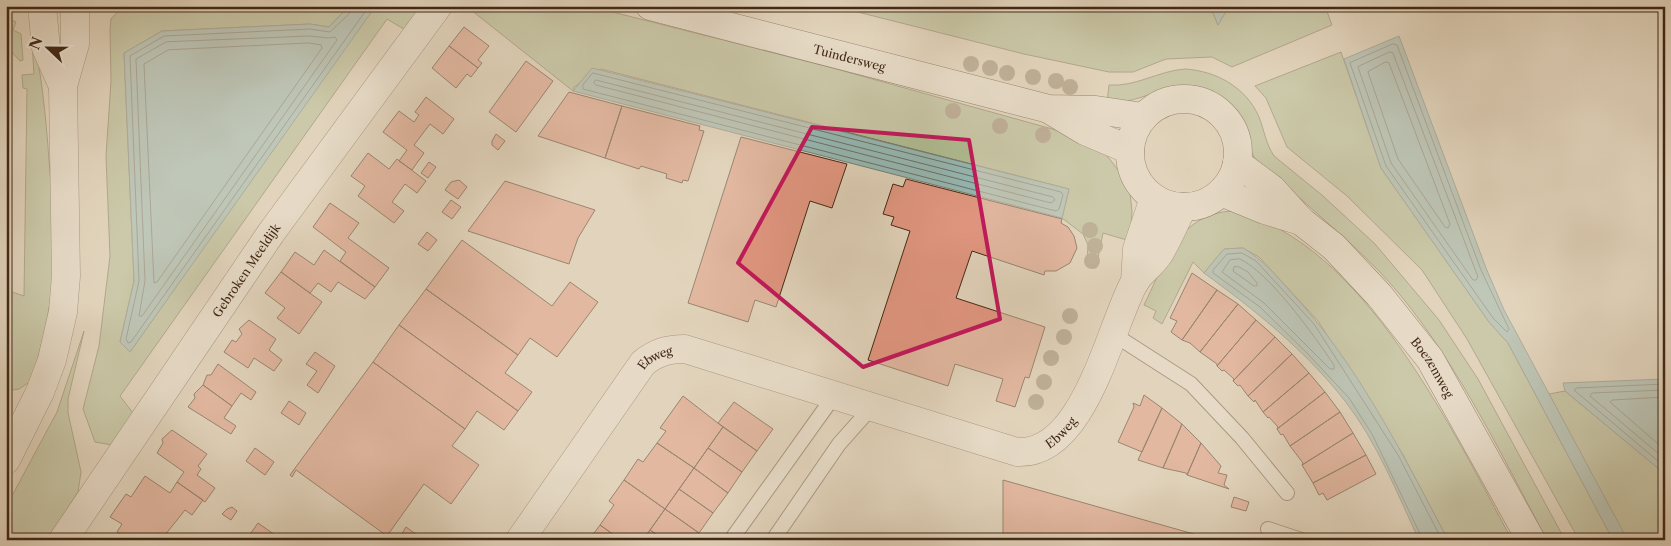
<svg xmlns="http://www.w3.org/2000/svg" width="1671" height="546" font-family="'Libre Caslon Text',serif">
	<rect width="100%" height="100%" fill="#e2d4bc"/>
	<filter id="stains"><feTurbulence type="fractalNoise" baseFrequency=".004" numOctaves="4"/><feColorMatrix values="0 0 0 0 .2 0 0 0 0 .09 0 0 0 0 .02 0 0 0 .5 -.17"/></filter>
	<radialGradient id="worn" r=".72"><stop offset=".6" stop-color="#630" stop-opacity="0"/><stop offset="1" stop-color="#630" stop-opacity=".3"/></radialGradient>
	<path fill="#b0bd93" stroke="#797254" d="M123 6H349L329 27 310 24 162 31 124 53 134 281 120 342 130 352 374 6H423L407 31 387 19 120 396 133 413 112 445 95 442 83 409 99 346 110 256 106 156 111 81 110 29 111 19Z
		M466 6H589L829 67 1074 135 1101 148 1122 175 1130 192 1132 212 1130 241 1103 233 1096 268 1087 265 1088 245 1083 234 1062 218 1069 189 601 69 574 87 573 91Z
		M834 6H1210L1218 25 1229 6H1325L1332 25 1232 67 1212 57 1166 59 1133 72H1109L1024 54Z
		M6 17 16 22 13 30 21 34 23 60 20 61 6 46Z
		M31 26C41 70 46 115 49 161 51 187 55 214 55 240 55 289 45 336 31 381L19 389 7 391 6 290 24 296 27 89 23 88 22 75 34 74Z
		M1341 52 1381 168 1489 322 1508 343 1613 540H1579L1467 339 1422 270 1347 196 1287 147 1266 98 1255 86Z
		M1185 69C1216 71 1246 87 1259 117 1264 130 1266 144 1274 156L1323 196 1375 244 1439 320 1478 379 1565 540H1547C1503 458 1460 368 1401 296 1372 260 1335 230 1301 199 1288 188 1274 180 1262 168 1238 143 1254 109 1209 90 1170 74 1145 106 1107 102L1109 85C1136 87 1158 71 1185 69Z
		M1233 211C1363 241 1453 432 1512 540H1448L1402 453 1318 321 1259 257 1243 248 1224 249 1204 273 1193 262 1162 324 1153 318 1156 311 1144 305C1165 263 1178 213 1233 211Z
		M84 331 68 399V413L81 472 78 492 47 540H6V507L57 412Z
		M1565 391 1665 474V535L1625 536 1549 394Z"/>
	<path fill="#95b8b4" stroke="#747e74" d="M349 6 375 7 130 352 120 342 134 281 124 53 162 31 310 24 329 27Z
		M1210 6H1229L1218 25 1211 8Z
		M1399 36 1486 268 1504 310 1625 535H1665V540H1613L1508 343 1489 322 1381 168 1344 59Z
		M592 68 1069 189 1062 218 573 91Z
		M1243 248C1262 259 1275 274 1290 291 1357 363 1402 453 1448 540H1419C1397 493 1377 442 1345 401 1306 351 1255 310 1204 273L1224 249Z
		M1665 379V474L1565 391 1563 383Z"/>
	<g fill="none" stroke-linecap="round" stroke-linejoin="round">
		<path stroke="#6c7064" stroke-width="1" d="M352 6 351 12 330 32 310 29 164 36 130 56 139 281 126 339 128 343 131 342 369 6
			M310 36 328 38 335 37 337 40 142 316H139L145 281 136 59 166 42Z
			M309 43 321 45 322 48 157 282 154 283 144 64 168 50Z
			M1393 44 1397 45 1481 270 1509 329 1507 332 1493 318 1386 166 1350 63Z
			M1390 52 1393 53 1478 277 1476 280H1473L1391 163 1358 67Z
			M1386 62 1389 63 1450 224 1448 228 1445 227 1398 159 1368 72Z
			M593 73 1061 192 1063 195 1059 209 1056 211 583 89V85Z
			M596 80 1053 197 1055 200 1051 203 596 85 594 83Z
			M1240 259C1270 273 1315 337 1334 365V369H1330L1264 303 1222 272 1230 260Z
			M1239 267 1248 272 1257 283V286H1254L1233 271 1234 267Z
			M1665 384 1576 388 1574 390 1665 467
			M1665 390 1592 393 1590 396 1665 459
			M1665 397 1612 400 1610 402 1665 450
			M1423 540 1372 434 1349 398 1307 353 1260 307 1213 273V270L1227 254 1242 253 1256 261 1314 324 1398 455 1442 540"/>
	</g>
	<path fill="#e29781" stroke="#422815" d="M464 27 489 46 478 60 482 63 478 68 449 46Z
		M449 46 478 68 471 77 467 74 456 88 432 68Z
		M526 61 553 81 516 132 489 112Z
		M569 92 622 106 605 158 538 136Z
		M426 97 454 119 443 134 430 124 414 145 424 153 412 170 399 161 407 150 383 132 399 111 414 122 419 115 415 112Z
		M622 106 700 126 699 130 704 131 688 181 683 180 682 183 666 178 667 174 641 166 639 169 605 158Z
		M496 134 505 141 498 150 492 145V141Z
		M741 137 847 164 832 208 810 201 776 307 755 300 748 322 688 303Z
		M368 153 389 169 397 159 426 181 417 193 405 184 392 202 404 211 394 223 358 196 365 186 351 176Z
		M429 162 436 167 428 178 421 173Z
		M906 179 1062 219 1061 223 1068 227 1074 236 1077 248 1070 263 1056 271H1045L1044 275 972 251 956 298 1045 327 1029 378 1025 377 1015 407 996 401 1003 379 955 364 948 386 868 360 910 231 891 225 894 217 883 214 893 184 903 187Z
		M459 180 467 187 458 199 445 190 451 182Z
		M505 181 595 210 578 238 569 264 468 231Z
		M451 200 461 207 452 219 442 212Z
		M330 203 359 223 348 238 389 268 375 287 340 261 346 252 313 227Z
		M427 232 437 240 428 251 418 244Z
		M462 240 552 306 570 282 598 302 557 357 530 338 518 355 426 289Z
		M324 250 375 287 365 299 338 282 331 292 318 283 310 293 281 272 295 252 314 265Z
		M281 272 322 302 299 334 277 318 285 308 265 293Z
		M1192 273 1217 290 1182 340 1171 332 1177 321 1170 318Z
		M426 289 518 355 505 373 532 392 518 411 399 325Z
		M1217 290 1238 304 1200 352 1190 343 1182 340Z
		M1238 304 1256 320 1217 366V364L1200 352Z
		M249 320 276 339 269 350 282 360 274 371 254 358 248 368 224 352 232 340 236 342 242 334 239 329Z
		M1256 320 1275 337 1233 381 1234 379 1224 370 1222 371 1217 366Z
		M399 325 518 411 504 430 477 411 465 429 373 362Z
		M1275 337 1292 354 1248 396 1240 385 1238 386 1233 381Z
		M315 352 335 366 318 393 307 385 317 371 306 364Z
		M1292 354 1309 373 1263 412 1255 400 1254 402 1248 396Z
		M373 362 465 429 452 446 479 465 451 504 424 484 387 536 296 470 292 477 290 475Z
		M218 364 256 392 251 400 241 393 232 406 203 385 207 375H211Z
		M1309 373 1325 392 1277 429 1278 427 1269 417 1268 418 1263 412Z
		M203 385 232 406 224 418 236 426 231 434 188 407 195 398 194 394Z
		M1325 392 1340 412 1290 446 1283 434 1281 435 1277 429Z
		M1144 395 1162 408 1142 452 1118 442 1134 407 1133 403 1140 406Z
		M683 396 723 427 694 468 657 443 666 431 660 428Z
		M289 401 306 413 299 425 281 413Z
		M734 402 773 429 757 451 718 423Z
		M1162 408 1182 424 1163 468 1138 460Z
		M1340 412 1353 433 1302 465 1303 463 1290 446Z
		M1182 424 1201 443 1187 475 1186 473 1163 468Z
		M723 427 757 451 742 472 708 448Z
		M172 430 207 454 198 466 201 469 197 475 215 488 205 502 177 482 184 472 157 453 163 443 162 439Z
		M1353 433 1366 455 1313 483 1302 465Z
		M657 443 694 468 665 509 624 480 638 459 643 462Z
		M1201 443 1221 466 1218 473 1227 475 1224 485 1229 489 1187 475Z
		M255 448 274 462 265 475 246 461Z
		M708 448 742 472 728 493 694 468Z
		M1366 455 1376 474 1327 500 1323 493 1319 495 1313 483Z
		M694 468 728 493 713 513 679 489Z
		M145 476 170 493 177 482 203 500 192 515 185 510 161 540H130L117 532 122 524 110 517 126 494 131 497Z
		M624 480 665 509 643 540H621L600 525 614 505 609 501Z
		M1003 480 1215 540H1003Z
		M679 489 713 513 699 533 665 509Z
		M1234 497 1249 502 1246 511 1231 507Z
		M232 507 237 511 231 520 222 514 227 509Z
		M665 509 699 533 694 540H665L650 530Z
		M258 523 282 540H246Z
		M600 525 621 540H589Z
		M406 527 417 535 414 540H398Z
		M650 530 665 540H643Z"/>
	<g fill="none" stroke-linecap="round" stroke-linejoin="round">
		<defs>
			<path id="lane" d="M1113 334 1191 384 1242 438 1287 493
				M1268 529 1301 540
				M731 540 834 396
				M773 540 839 444 871 408"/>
			<g id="street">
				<path d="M42 6 46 48 63 86"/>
				<path d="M1135 282 1137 249 1154 198"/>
				<path d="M6 460 40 392 52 360 63 312 66 276 63 86 75 44V6"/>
				<path id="s1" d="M63 540 271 233 438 6"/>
				<path id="s2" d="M520 540 643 363C657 352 668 349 685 349L1017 452C1084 456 1109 330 1134 283 1140 272 1152 265 1159 254 1168 239 1175 222 1183 207"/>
			</g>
			<g id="secondary">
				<path id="s3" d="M650 6 1049 109 1096 110 1143 117"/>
				<circle cx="1184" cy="153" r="54"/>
				<path d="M1050 110 1085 131 1130 150"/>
				<path id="s4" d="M1237 163 1272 189 1301 221 1334 247 1379 295 1430 359 1531 540"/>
				<path d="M1221 192 1265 210 1301 221"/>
			</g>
		</defs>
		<use href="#lane" stroke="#6a533f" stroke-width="16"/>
		<use href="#street" stroke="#6a533f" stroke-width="29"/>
		<use href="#secondary" stroke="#422815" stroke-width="29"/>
		<use href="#lane" stroke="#ece3d3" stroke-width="14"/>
		<use href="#street" stroke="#ece3d3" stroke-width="28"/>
		<use href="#secondary" stroke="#ece3d3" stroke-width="28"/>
	</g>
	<g fill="#96866e">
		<circle cx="971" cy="64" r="8"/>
		<circle cx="990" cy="68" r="8"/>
		<circle cx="1007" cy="73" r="8"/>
		<circle cx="1033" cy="77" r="8"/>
		<circle cx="1056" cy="81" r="8"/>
		<circle cx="1070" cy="87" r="8"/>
		<circle cx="953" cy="111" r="8"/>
		<circle cx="1000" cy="126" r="8"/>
		<circle cx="1043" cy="135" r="8"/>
		<circle cx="1090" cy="230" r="8"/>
		<circle cx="1095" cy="246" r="8"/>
		<circle cx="1092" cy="261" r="8"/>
		<circle cx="1070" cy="316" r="8"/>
		<circle cx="1064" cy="337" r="8"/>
		<circle cx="1051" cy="358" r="8"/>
		<circle cx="1044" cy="382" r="8"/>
		<circle cx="1036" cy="402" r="8"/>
	</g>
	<path d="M0 0H1671V546H0ZM812 127 969 140 1000 319 863 367 738 263Z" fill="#e2d4bc" fill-opacity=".55" fill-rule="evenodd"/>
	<path fill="none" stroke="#c2185b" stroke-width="4" stroke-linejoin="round" d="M812 127 969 140 1000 319 863 367 738 263Z"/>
	<g text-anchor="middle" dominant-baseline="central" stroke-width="5" stroke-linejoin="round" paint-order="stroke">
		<g font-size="12" fill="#422815" stroke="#ece3d3">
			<text stroke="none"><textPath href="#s3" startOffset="206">Tuindersweg</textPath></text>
			<text stroke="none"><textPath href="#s1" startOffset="326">Gebroken Meeldijk</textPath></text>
			<text stroke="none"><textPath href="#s2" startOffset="229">Ebweg</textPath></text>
			<text stroke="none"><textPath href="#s4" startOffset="285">Boezemweg</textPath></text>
			<text stroke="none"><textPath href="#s2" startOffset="658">Ebweg</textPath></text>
		</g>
	</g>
	<rect width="1671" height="546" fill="none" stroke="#e2d4bc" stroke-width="25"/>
	<rect x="8" y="8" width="1656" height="531" fill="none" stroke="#422815" stroke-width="2.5"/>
	<rect x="12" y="12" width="1646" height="521" fill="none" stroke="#422815"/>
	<g transform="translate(48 48) rotate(292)" stroke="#ece3d3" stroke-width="4" paint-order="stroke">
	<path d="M0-4L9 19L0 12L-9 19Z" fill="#422815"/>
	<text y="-8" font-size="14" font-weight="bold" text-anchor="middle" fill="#422815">N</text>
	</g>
	<rect width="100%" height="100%" filter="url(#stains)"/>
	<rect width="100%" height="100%" fill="url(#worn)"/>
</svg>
